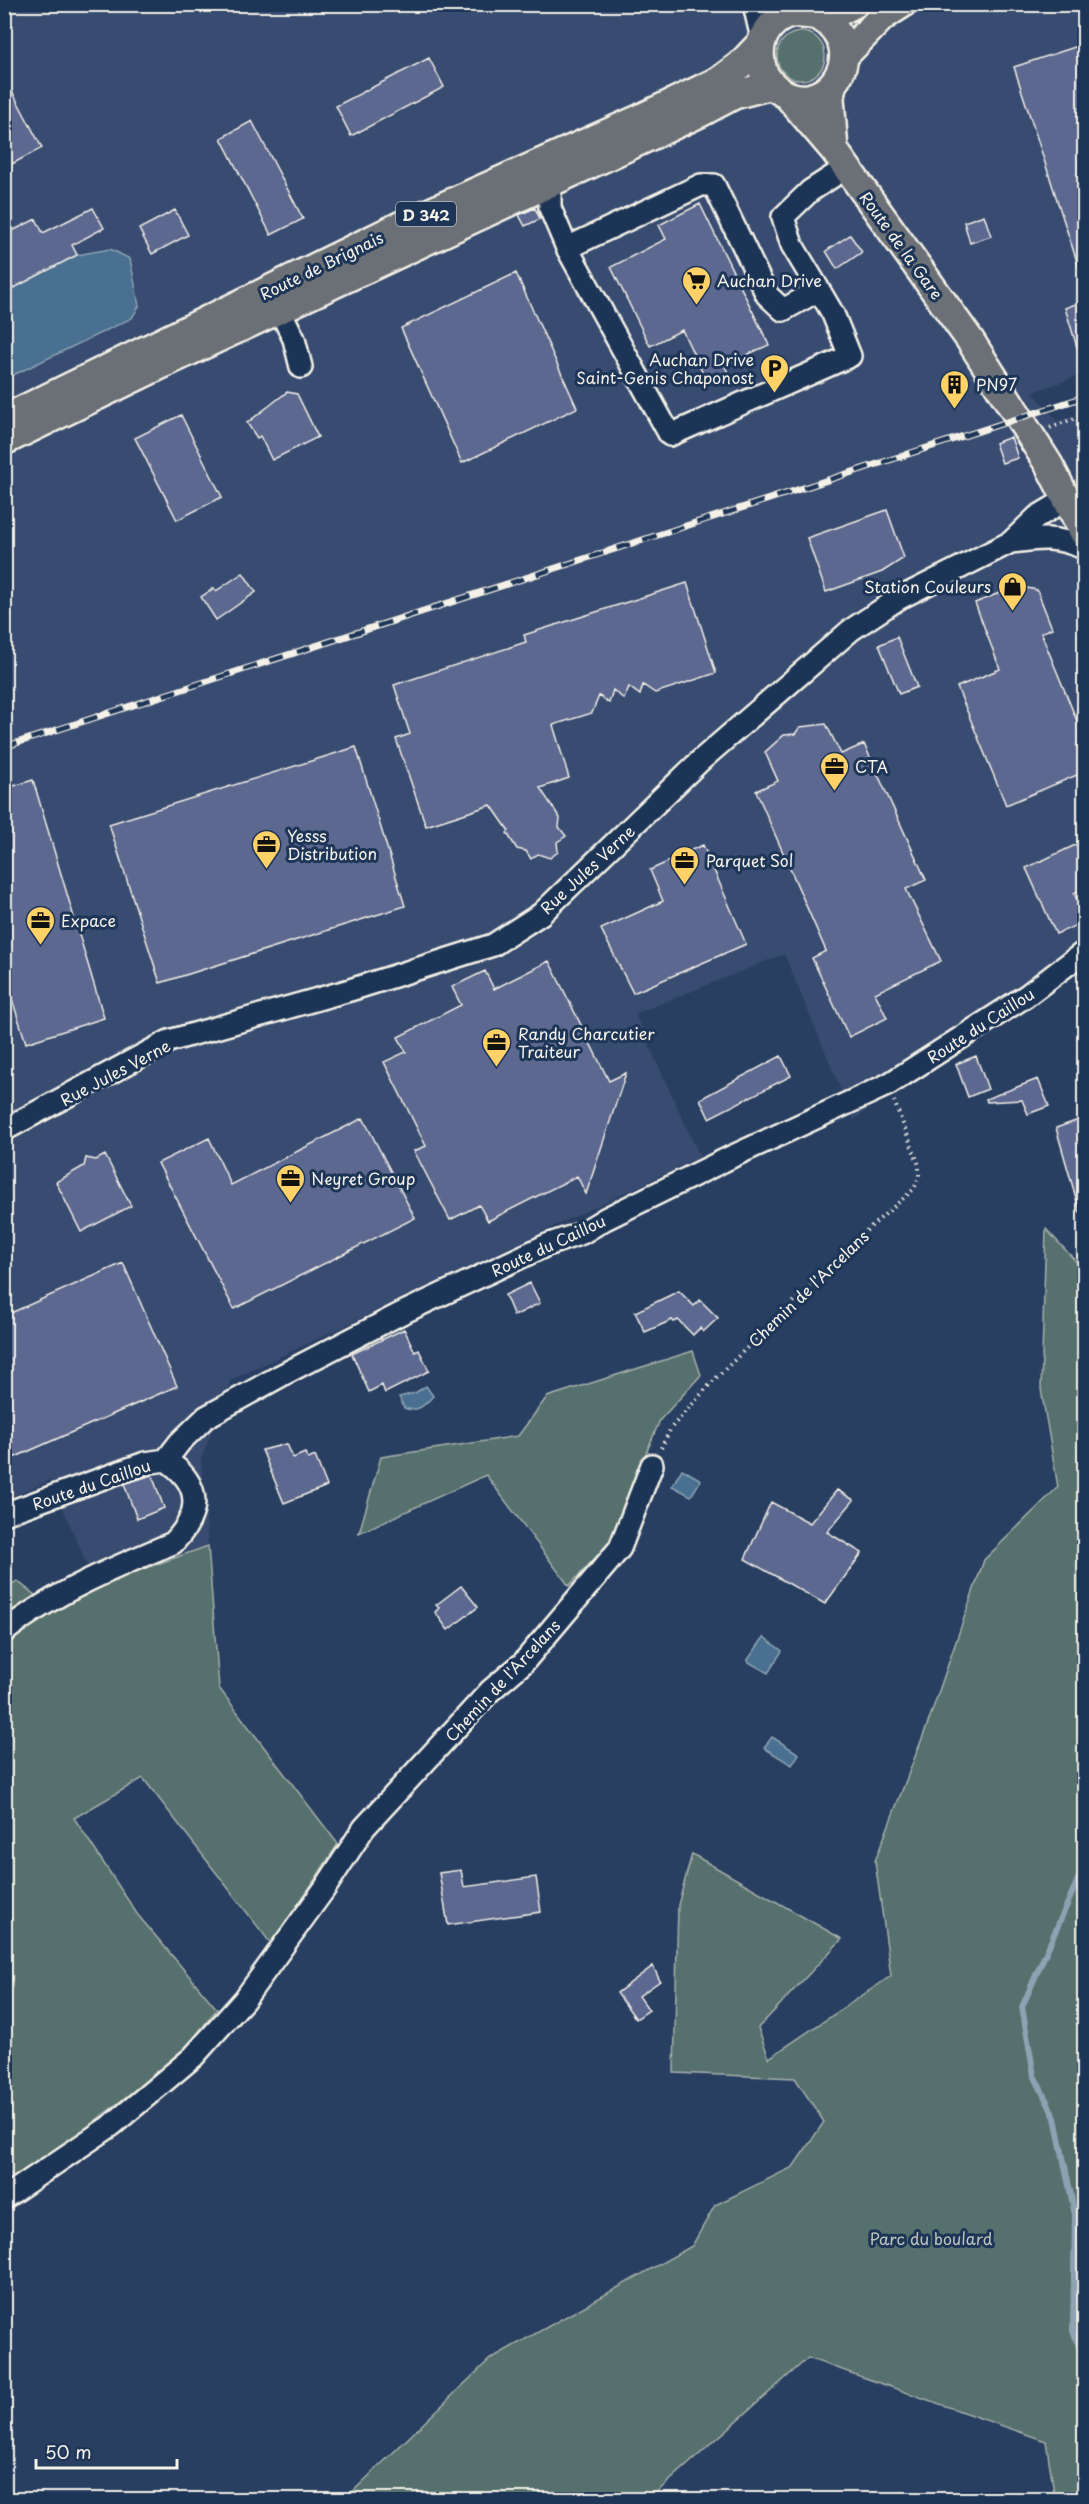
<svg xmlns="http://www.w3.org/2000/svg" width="1089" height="2504" font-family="'Playpen Sans',sans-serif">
	<rect width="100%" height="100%" fill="#293f62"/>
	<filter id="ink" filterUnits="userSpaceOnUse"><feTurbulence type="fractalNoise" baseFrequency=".0167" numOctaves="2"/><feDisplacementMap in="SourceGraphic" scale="12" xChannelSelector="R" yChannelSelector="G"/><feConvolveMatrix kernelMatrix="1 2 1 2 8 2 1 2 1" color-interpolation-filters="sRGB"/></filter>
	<g filter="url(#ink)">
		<path fill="#384b70" d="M5 5H1084V374L1033 392 1057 421 1075 416 1077 423 1084 421V943L854 1120 784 954 635 1014 700 1157 231 1380 201 1459 208 1546 96 1586 51 1480 5 1499Z"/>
		<path fill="#57706d" stroke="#a6b0aa" stroke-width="1.5" d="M777 56a24 24 0 1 1 48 0a24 24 0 1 1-48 0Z
			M1046 1229 1084 1270V2499H1055L1046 2441 808 2358 649 2499H345L490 2359 692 2246 715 2205 793 2167 824 2122 795 2078 674 2073 678 1905 692 1854 842 1939 758 2028 769 2058 891 1976 875 1861 928 1723 984 1560 1058 1487 1041 1389Z
			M693 1351 701 1375 660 1420 608 1544 569 1586 486 1475 359 1533 381 1457 518 1436 547 1397Z
			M208 1546 219 1688 338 1844 272 1945 143 1778 74 1818 137 1914 217 2009 181 2054 19 2180 10 2174 4 2178V1590L17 1581 54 1610 96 1586Z"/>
		<path fill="#486f90" stroke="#8da3b3" stroke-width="1.5" d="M110 249 130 259 139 306 132 318 5 379V293L77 255Z
			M426 1386 433 1396C425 1405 417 1413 404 1408L399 1397 415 1393Z
			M682 1469 701 1480 691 1496 672 1486Z
			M764 1637 782 1651 768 1673 747 1661Z
			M772 1737 799 1754 792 1765 764 1748Z"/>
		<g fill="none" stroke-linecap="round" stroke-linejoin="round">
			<path stroke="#8da3b3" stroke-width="6" d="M1084 1866 1022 2007 1034 2075 1055 2118 1075 2215 1073 2331 1084 2359"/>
		</g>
		<path fill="#5b678f" stroke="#f4f1e8" stroke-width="1.5" d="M1084 44V274H1081L1014 67Z
			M429 58 444 87 351 136 336 106Z
			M4 76 42 148 12 164 4 150Z
			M252 121 303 219 271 235 221 138Z
			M700 204 769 345 724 365 729 374 708 384 682 330 650 346 611 267 666 239 659 225Z
			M93 208 104 228 72 245 77 255 4 293V235L36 219 43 233Z
			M535 208 540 219 525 226 519 215Z
			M175 210 188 235 152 254 139 229Z
			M984 215 991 236 970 243 964 222Z
			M850 235 862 252 837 269 826 251Z
			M516 273 577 408 462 463 401 328Z
			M1084 301V359L1081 360 1065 308Z
			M287 392 297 394 318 437 272 460 260 436 257 438 247 423Z
			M181 415 222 497 177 520 135 438Z
			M1011 437 1018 458 1002 463 995 443Z
			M887 510 904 558 882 572 826 592 807 538Z
			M243 573 256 592 216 620 201 597 214 588 216 591Z
			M687 583 716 673 655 693 643 685 640 695 629 687 624 699 613 690 609 703 599 696 592 713 553 725 569 778 540 788 560 818 559 827 566 836 557 842 558 852 550 858 538 854 531 859 526 851 517 849 507 833 509 831 491 805 426 826 396 739 410 734 394 685 526 642 524 635Z
			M1016 586 1037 590 1052 628 1041 633 1084 738V772L1006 805 957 687 1000 669 975 603Z
			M897 637 917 687 899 694 879 645Z
			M826 724 841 754 864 744 926 880 906 889 941 961 875 993 887 1018 849 1037 812 958 826 951 756 791 778 781 765 752 784 735 795 734 800 727Z
			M356 747 405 906 160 983 109 824Z
			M33 780 104 1018 26 1043 4 974V789Z
			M1084 841V888L1074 893 1080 907H1077L1084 922 1056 934 1026 868Z
			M703 845 746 944 633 993 601 929 663 901 650 870 670 861 674 852 682 854Z
			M549 961 609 1081 626 1073 586 1194 577 1176 488 1221 479 1205 450 1220 414 1151 426 1146 384 1062 406 1052 398 1037 461 1005 452 987 485 971 494 989Z
			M781 1056 791 1076 709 1118 700 1099Z
			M976 1056 988 1089 968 1097 956 1064Z
			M1038 1079 1049 1106 1028 1114 1022 1100 987 1102 986 1099Z
			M363 1118 415 1218 234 1309 158 1163 209 1138 231 1185Z
			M1084 1118V1142L1079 1144 1084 1157V1212H1080L1056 1128Z
			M105 1155 131 1206 81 1232 56 1182 84 1166 86 1158 96 1160Z
			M123 1263 177 1386 4 1462V1316Z
			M530 1283 540 1303 514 1316 505 1295Z
			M679 1291 694 1306 700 1300 718 1318 703 1332 700 1328 693 1335 678 1320 674 1322 672 1320 645 1332 635 1312Z
			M404 1329 415 1352 419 1350 429 1371 385 1393 382 1385 369 1392 352 1354Z
			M287 1444 293 1458 305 1453 308 1459 315 1456 327 1486 284 1503 262 1450Z
			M152 1475 164 1508 137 1519 124 1484Z
			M837 1490 854 1500 827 1532 862 1553 825 1604 745 1559 771 1502 810 1523Z
			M461 1586 478 1607 448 1630 435 1612 439 1608 436 1605Z
			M461 1870 464 1887 536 1877 541 1912 448 1925 439 1873Z
			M653 1966 660 1981 639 1996 649 2010 636 2019 617 1993Z"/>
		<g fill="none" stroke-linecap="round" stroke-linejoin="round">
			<defs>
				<path id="minor" d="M754 4 762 39
					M550 182V208L567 248 701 185H714L767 295 783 310 819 290 792 245 783 217 810 191 847 167
					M567 248 670 435 850 356 833 314 819 290
					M273 296 294 339 301 367
					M1011 542C1041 538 1056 536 1084 548
					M4 1130 169 1041 350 990 493 945 541 914 701 760 851 630 898 599 1011 542 1037 517 1067 499
					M4 1514 145 1463 166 1460 180 1442 206 1417 282 1375 400 1314 547 1245 582 1233 605 1219 731 1157 889 1084 1026 996 1084 952
					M4 1632C53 1593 115 1567 173 1543 202 1513 202 1484 166 1460
					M4 2198 112 2125 193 2057 244 2000 325 1888 364 1828 490 1691 523 1663 620 1548 652 1465"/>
				<path id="major" d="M820 17C875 51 823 124 777 89 768 82 762 73 761 62 758 46 764 31 776 21 793 9 803 15 820 16 832 17 844 9 854 4
					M845 55 882 17 902 4
					M832 86 830 98 834 150
					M787 95 834 150 970 340 1049 465 1084 533
					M4 419 410 221 641 118 720 80 740 65 761 43
					M4 441 171 360 700 113 734 95 772 85"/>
			</defs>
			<use href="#minor" stroke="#f4f1e8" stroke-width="26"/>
			<use href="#major" stroke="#f4f1e8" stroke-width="32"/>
			<path stroke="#f4f1e8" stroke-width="4" stroke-dasharray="1.5 4.5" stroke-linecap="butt" d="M1050 428 1075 418 1084 411
				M661 1448 671 1428 713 1381 866 1231 914 1189 919 1177V1165L894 1101"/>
			<use href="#minor" stroke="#1d3557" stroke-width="21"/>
			<use href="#major" stroke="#6a7074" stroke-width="27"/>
			<defs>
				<path id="rail" d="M4 747 1084 397"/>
			</defs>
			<use href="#rail" stroke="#f4f1e8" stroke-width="7"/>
			<use href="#rail" stroke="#1d3557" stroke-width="4.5" stroke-dasharray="14" stroke-linecap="butt"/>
		</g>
	</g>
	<defs>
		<symbol id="supermarket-pin" viewBox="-11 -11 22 30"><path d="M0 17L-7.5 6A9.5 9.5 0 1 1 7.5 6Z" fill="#ffd166" stroke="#1d3557"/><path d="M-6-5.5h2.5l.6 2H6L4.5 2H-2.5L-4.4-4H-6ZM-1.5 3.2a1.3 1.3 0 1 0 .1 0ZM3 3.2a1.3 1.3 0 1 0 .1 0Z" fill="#111"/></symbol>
		<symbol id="parking-pin" viewBox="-11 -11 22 30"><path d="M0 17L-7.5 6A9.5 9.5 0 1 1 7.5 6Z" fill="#ffd166" stroke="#1d3557"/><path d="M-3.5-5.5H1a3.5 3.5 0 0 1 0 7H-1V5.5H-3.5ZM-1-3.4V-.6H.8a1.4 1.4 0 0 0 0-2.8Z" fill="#111"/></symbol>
		<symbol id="building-pin" viewBox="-11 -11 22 30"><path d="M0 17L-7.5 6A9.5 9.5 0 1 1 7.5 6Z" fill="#ffd166" stroke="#1d3557"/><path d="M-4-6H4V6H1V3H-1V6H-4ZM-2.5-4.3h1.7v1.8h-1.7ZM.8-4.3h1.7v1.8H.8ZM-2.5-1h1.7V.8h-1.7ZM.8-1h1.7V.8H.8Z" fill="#111"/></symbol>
		<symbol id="shop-pin" viewBox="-11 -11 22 30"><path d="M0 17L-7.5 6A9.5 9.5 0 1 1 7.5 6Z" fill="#ffd166" stroke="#1d3557"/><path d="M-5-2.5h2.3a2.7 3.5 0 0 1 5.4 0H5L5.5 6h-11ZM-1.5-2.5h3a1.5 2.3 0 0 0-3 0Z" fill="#111"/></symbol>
		<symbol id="office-pin" viewBox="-11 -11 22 30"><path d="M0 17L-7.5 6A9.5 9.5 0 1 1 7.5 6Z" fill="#ffd166" stroke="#1d3557"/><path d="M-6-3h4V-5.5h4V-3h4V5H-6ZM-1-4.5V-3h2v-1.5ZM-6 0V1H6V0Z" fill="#111"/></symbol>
	</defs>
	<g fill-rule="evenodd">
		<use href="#supermarket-pin" x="680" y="264" width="33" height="45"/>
		<use href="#parking-pin" x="758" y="352" width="33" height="45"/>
		<use href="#building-pin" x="938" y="368" width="33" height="45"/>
		<use href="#shop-pin" x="996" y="570" width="33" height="45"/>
		<use href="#office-pin" x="818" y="750" width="33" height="45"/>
		<use href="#office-pin" x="250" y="828" width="33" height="45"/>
		<use href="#office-pin" x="668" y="844" width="33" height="45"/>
		<use href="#office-pin" x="24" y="904" width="33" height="45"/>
		<use href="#office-pin" x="480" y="1026" width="33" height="45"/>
		<use href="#office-pin" x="274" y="1162" width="33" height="45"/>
	</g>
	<g text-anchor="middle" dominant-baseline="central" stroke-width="6" stroke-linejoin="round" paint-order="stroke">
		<rect fill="#1d3557" stroke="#b4b9bc" stroke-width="1.5" x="396" y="202" width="60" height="24" rx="4.5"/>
		<g font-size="15" font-weight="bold" fill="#f4f1e8">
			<text x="426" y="214">D 342</text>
		</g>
		<g font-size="16" fill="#f4f1e8" stroke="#1d3557">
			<text transform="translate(902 245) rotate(54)">Route de la Gare</text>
			<text transform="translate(321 265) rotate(-26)">Route de Brignais</text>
			<text transform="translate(587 869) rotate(-43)">Rue Jules Verne</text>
			<text transform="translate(980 1025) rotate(-33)">Route du Caillou</text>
			<text transform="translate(115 1072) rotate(-28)">Rue Jules Verne</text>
			<text transform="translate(548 1245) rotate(-25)">Route du Caillou</text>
			<text transform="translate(808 1288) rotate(-44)">Chemin de l'Arcelans</text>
			<text transform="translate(91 1484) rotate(-19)">Route du Caillou</text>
			<text transform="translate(502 1680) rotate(-47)">Chemin de l'Arcelans</text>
		</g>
		<g font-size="16" fill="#f4f1e8" stroke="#1d3557" text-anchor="start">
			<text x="717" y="280">Auchan Drive</text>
			<text x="754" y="359" text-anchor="end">Auchan Drive<tspan x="754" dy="18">Saint-Genis Chaponost</tspan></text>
			<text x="976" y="384">PN97</text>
			<text x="991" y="586" text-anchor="end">Station Couleurs</text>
			<text x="855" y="766">CTA</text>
			<text x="287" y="835">Yesss<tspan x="287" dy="18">Distribution</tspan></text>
			<text x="706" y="860">Parquet Sol</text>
			<text x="61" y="920">Expace</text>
			<text x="518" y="1033">Randy Charcutier<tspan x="518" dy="18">Traiteur</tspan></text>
			<text x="311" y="1178">Neyret Group</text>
		</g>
		<g font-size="16" fill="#bdc4bd" stroke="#1d3557">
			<text x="931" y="2238">Parc du boulard</text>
		</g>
	</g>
	<rect width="1089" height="2504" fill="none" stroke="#1d3557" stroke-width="24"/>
	<rect x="12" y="12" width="1065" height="2480" fill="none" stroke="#f4f1e8" stroke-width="2" filter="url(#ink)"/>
	<path d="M36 2459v9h141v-9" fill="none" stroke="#f4f1e8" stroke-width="3"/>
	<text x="45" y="2459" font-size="18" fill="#f4f1e8" stroke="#1d3557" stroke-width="4.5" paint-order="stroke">50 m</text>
</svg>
